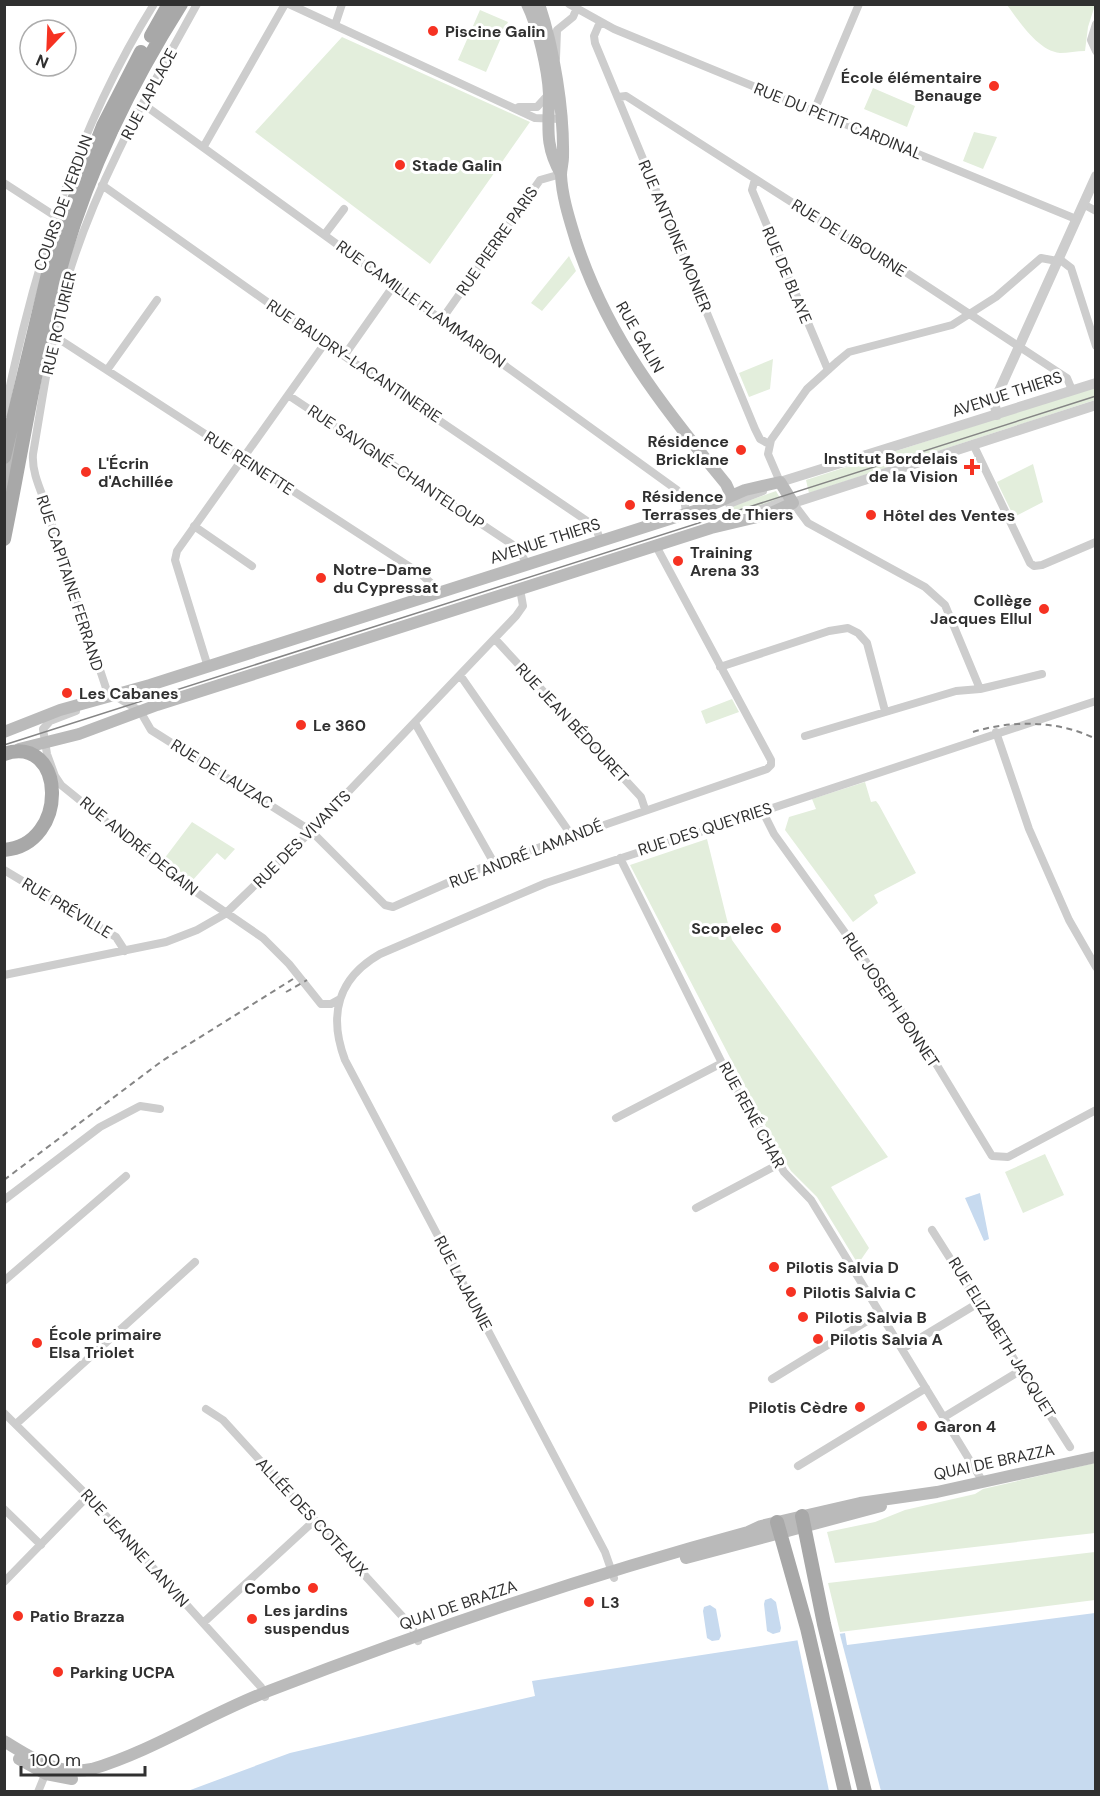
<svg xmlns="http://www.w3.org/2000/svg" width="1100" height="1796" font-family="'DM Sans',sans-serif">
	<rect width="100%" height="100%" fill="#fff"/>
	<path fill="#e3eedc" d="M1007 5H1095L1088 27 1085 51C1077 51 1068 53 1060 53 1038 51 1019 21 1007 5Z
		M480 10 508 22 486 72 458 60Z
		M342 37 530 122 430 264 255 132Z
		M873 88 915 106 907 127 864 109Z
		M974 132 997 137 983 169 963 161Z
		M569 256 576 271 542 311 531 303Z
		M773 359 770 389 749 397 739 373Z
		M1095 387V400L809 493 806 480Z
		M1033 464 1043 502 1014 517 997 482Z
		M776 491 780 498C768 504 746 518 734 511L733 506Z
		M732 699 739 712 706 724 701 711Z
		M865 782 871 802 876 801 879 805 916 873 874 895 878 903 853 922 785 830 789 817 816 809 812 799Z
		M192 822 235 849 225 860 217 853 192 881 164 859Z
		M707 839 732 940 888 1157 831 1187 869 1248 858 1264 817 1197 791 1171 776 1146 630 865Z
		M1045 1154 1064 1195 1023 1213 1005 1172Z
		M1095 1463V1533L835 1563 827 1532 875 1522 905 1510 975 1494 983 1489Z
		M1095 1552V1600L840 1632 828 1583Z"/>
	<path fill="#c7daef" d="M980 1193 989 1239 984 1241 965 1198Z
		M771 1598 776 1602 781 1628 780 1632 773 1634 767 1631 764 1604 765 1600Z
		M710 1605 716 1609 721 1636 719 1640 712 1641 707 1638 703 1611 704 1607Z
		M1095 1613V1791L185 1792 290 1753 535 1696 532 1681 845 1633 847 1645Z"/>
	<path fill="#fff" d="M839 1631 881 1791H829L797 1638Z"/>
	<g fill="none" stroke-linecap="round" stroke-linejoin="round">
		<path stroke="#cdcdcd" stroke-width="8" d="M197 4C148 93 96 182 67 280 51 337 43 396 33 454 31 478 48 502 52 525L107 691 140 711 151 730 311 831 385 905 393 907 488 865 767 769 771 765V760L656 546
			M289 4 535 118 560 119
			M569 4 614 29 1076 219
			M600 22 594 36 595 43 755 429 760 439 769 444
			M1096 24 1091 40 1096 51
			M335 25 342 4
			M556 58 557 30 573 17 576 10
			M618 97 626 96 857 244 875 252 1067 378 1072 390
			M143 104 677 490 684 497 686 513
			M519 107H537L548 95
			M814 111 859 4
			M204 146 285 4
			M755 179 752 190 828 370
			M4 183 55 216
			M102 185 325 343 587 521 596 529 601 541
			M1083 204 1096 211
			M325 234 344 209
			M1058 258 1071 268 1096 346
			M442 319 540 180 561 174
			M54 340 62 341 421 574 433 585 437 593
			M344 356 394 285
			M107 370 157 300
			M288 395 519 549 527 565
			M4 414C33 271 76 129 154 4
			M973 444 1030 563 1034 566 1042 565 1096 542
			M777 484 780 482 768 454 771 440 807 389 838 361 849 352 952 325 996 297 1041 258 1057 261
			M793 503 808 523 925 587 945 605 980 689 956 691 805 736
			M729 504 763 491
			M750 513 783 501 788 494
			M194 526 252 566
			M495 639 641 797 645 809
			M208 667 175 560 177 551 325 343
			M720 667 829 631 848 628 858 633 867 643 885 711
			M460 675 572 836
			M980 689 1042 674
			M76 711 50 721 43 729 47 754 55 776 61 785 177 879 263 938 289 964 321 1004H331L340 999
			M415 723 494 863
			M996 732 1029 829 1069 920 1096 967
			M762 810 774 834 918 1034 992 1156 1008 1157 1096 1110
			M620 858 722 1063 784 1172 811 1200 983 1482
			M4 870 116 937 125 951
			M4 975 166 942 197 930 225 914 308 834 516 616 523 606 520 589
			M616 1118 722 1063
			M4 1200 100 1127 140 1106 160 1109
			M696 1208 779 1164
			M932 1230 1070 1447
			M4 1281 126 1176
			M902 1349 980 1302
			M772 1379 880 1313
			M206 1409 223 1420 412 1627 418 1641
			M4 1413 88 1496 261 1687 265 1697
			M944 1417 1023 1369
			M16 1424 195 1262
			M798 1466 926 1388
			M4 1509 41 1545
			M614 1578 605 1552 345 1060C328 1015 338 978 380 954L546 883 1096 701
			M4 1582 88 1496
			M203 1623 315 1520
			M38 1792 47 1770"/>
		<path stroke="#cdcdcd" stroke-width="10" d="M997 415 994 402 1096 176
			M780 482 1096 383
			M793 503 1096 405"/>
		<path stroke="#bababa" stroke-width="12" d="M527 4C538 26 548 70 549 94 549 126 544 145 561 174
			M539 4C554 49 564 110 563 157 563 163 561 169 561 175 562 197 570 221 576 241 608 338 662 406 726 484L731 495
			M4 497 16 430
			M4 732 60 710 150 685 704 508 745 490 780 482 793 503 769 514 711 528 157 705 79 734 19 749
			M686 1558 881 1506
			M4 1741C31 1758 58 1776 92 1769 152 1751 207 1715 266 1692 424 1631 585 1576 748 1532L761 1526 860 1503 937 1492 1096 1457
			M19 1759 46 1774 72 1779"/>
		<path stroke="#a8a8a8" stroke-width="14" d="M151 36 169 4
			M4 457 53 253 103 126 141 52
			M4 539C23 446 37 350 63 259 89 169 131 83 181 4
			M4 754C66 733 70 845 4 850
			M802 1516 824 1624 865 1792
			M777 1522 807 1628 845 1792"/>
		<path stroke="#858585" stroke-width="1.5" d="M4 745 1096 396"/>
		<path stroke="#858585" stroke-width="2" stroke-dasharray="6 4.5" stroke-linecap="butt" d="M973 732C1012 720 1058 720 1096 739
			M286 992 307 980
			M4 1180 162 1061 293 979"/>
	</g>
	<g fill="#f63222" stroke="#fff" stroke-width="2">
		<circle cx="433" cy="31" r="6"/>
		<circle cx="994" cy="86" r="6"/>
		<circle cx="400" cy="165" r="6"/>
		<circle cx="741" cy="450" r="6"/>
		<path d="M969 458h6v6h6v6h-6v6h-6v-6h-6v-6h6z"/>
		<circle cx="86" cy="472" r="6"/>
		<circle cx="630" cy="505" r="6"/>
		<circle cx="871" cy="515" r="6"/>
		<circle cx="678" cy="561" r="6"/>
		<circle cx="321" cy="578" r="6"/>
		<circle cx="1044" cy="609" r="6"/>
		<circle cx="67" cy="693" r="6"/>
		<circle cx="301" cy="725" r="6"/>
		<circle cx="776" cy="928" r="6"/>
		<circle cx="774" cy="1267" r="6"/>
		<circle cx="791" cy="1292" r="6"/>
		<circle cx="803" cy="1317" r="6"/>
		<circle cx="818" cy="1339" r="6"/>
		<circle cx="37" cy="1343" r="6"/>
		<circle cx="860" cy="1407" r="6"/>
		<circle cx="922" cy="1426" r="6"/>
		<circle cx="313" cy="1588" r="6"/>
		<circle cx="589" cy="1602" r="6"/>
		<circle cx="18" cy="1616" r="6"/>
		<circle cx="252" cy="1619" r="6"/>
		<circle cx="58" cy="1672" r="6"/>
	</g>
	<g text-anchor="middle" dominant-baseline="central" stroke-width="6" stroke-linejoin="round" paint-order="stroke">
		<g font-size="16" font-weight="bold" fill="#303030" stroke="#fff" text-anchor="start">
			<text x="445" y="31">Piscine Galin</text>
			<text x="982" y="77" text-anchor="end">École élémentaire<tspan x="982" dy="18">Benauge</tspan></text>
			<text x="412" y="165">Stade Galin</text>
			<text x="729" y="441" text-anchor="end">Résidence<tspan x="729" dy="18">Bricklane</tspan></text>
			<text x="958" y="458" text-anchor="end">Institut Bordelais<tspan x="958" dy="18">de la Vision</tspan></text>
			<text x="98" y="463">L'Écrin<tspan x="98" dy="18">d'Achillée</tspan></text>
			<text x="642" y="496">Résidence<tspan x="642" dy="18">Terrasses de Thiers</tspan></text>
			<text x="883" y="515">Hôtel des Ventes</text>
			<text x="690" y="552">Training<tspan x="690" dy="18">Arena 33</tspan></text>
			<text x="333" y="569">Notre-Dame<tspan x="333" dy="18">du Cypressat</tspan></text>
			<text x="1032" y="600" text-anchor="end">Collège<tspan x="1032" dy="18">Jacques Ellul</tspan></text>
			<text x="79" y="693">Les Cabanes</text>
			<text x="313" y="725">Le 360</text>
			<text x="764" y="928" text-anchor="end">Scopelec</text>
			<text x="786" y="1267">Pilotis Salvia D</text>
			<text x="803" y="1292">Pilotis Salvia C</text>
			<text x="815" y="1317">Pilotis Salvia B</text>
			<text x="49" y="1334">École primaire<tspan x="49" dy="18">Elsa Triolet</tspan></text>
			<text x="830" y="1339">Pilotis Salvia A</text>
			<text x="848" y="1407" text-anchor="end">Pilotis Cèdre</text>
			<text x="934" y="1426">Garon 4</text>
			<text x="301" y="1588" text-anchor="end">Combo</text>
			<text x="601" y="1602">L3</text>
			<text x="264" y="1610">Les jardins<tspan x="264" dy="18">suspendus</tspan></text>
			<text x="30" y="1616">Patio Brazza</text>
			<text x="70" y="1672">Parking UCPA</text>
		</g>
		<g font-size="16" fill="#303030" stroke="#fff">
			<text transform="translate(149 94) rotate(-62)">RUE LAPLACE</text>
			<text transform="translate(838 121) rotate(22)">RUE DU PETIT CARDINAL</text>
			<text transform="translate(63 203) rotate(-70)">COURS DE VERDUN</text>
			<text transform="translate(675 236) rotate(67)">RUE ANTOINE MONIER</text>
			<text transform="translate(849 238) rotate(32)">RUE DE LIBOURNE</text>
			<text transform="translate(497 241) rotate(-55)">RUE PIERRE PARIS</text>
			<text transform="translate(787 275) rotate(67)">RUE DE BLAYE</text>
			<text transform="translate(421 304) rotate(36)">RUE CAMILLE FLAMMARION</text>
			<text transform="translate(59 323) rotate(-77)">RUE ROTURIER</text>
			<text transform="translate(640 337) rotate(60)">RUE GALIN</text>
			<text transform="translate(354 361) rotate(34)">RUE BAUDRY-LACANTINERIE</text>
			<text transform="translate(1007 394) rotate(-18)">AVENUE THIERS</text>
			<text transform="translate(249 463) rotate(33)">RUE REINETTE</text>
			<text transform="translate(396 467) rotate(34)">RUE SAVIGNÉ-CHANTELOUP</text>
			<text transform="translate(545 541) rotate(-18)">AVENUE THIERS</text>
			<text transform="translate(70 583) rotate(72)">RUE CAPITAINE FERRAND</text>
			<text transform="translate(572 723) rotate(47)">RUE JEAN BÉDOURET</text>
			<text transform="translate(222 774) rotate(32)">RUE DE LAUZAC</text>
			<text transform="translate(705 829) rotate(-18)">RUE DES QUEYRIES</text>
			<text transform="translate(302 839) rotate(-45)">RUE DES VIVANTS</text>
			<text transform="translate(139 846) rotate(39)">RUE ANDRÉ DEGAIN</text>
			<text transform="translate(526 854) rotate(-21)">RUE ANDRÉ LAMANDÉ</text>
			<text transform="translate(67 908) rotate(31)">RUE PRÉVILLE</text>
			<text transform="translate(891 1000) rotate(56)">RUE JOSEPH BONNET</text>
			<text transform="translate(752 1115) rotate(61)">RUE RENÉ CHAR</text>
			<text transform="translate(463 1283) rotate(62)">RUE LAJAUNIE</text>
			<text transform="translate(1002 1338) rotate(58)">RUE ELIZABETH JACQUET</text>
			<text transform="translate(994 1462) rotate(-12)">QUAI DE BRAZZA</text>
			<text transform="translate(312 1517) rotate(47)">ALLÉE DES COTEAUX</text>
			<text transform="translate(135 1548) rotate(48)">RUE JEANNE LANVIN</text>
			<text transform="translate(458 1605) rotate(-19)">QUAI DE BRAZZA</text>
		</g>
	</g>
	<rect width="1100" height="1796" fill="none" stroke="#303030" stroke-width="12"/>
	<g transform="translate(48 48) rotate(203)"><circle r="28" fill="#ffffff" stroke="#acacac" stroke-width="1.5"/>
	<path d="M0-4.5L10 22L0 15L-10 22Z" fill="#f63222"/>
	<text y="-9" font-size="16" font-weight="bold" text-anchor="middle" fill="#303030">N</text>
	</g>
	<path d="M21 1766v9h124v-9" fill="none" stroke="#303030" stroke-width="3"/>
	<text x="30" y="1766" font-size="18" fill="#303030" stroke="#ffffff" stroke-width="4.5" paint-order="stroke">100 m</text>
</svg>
